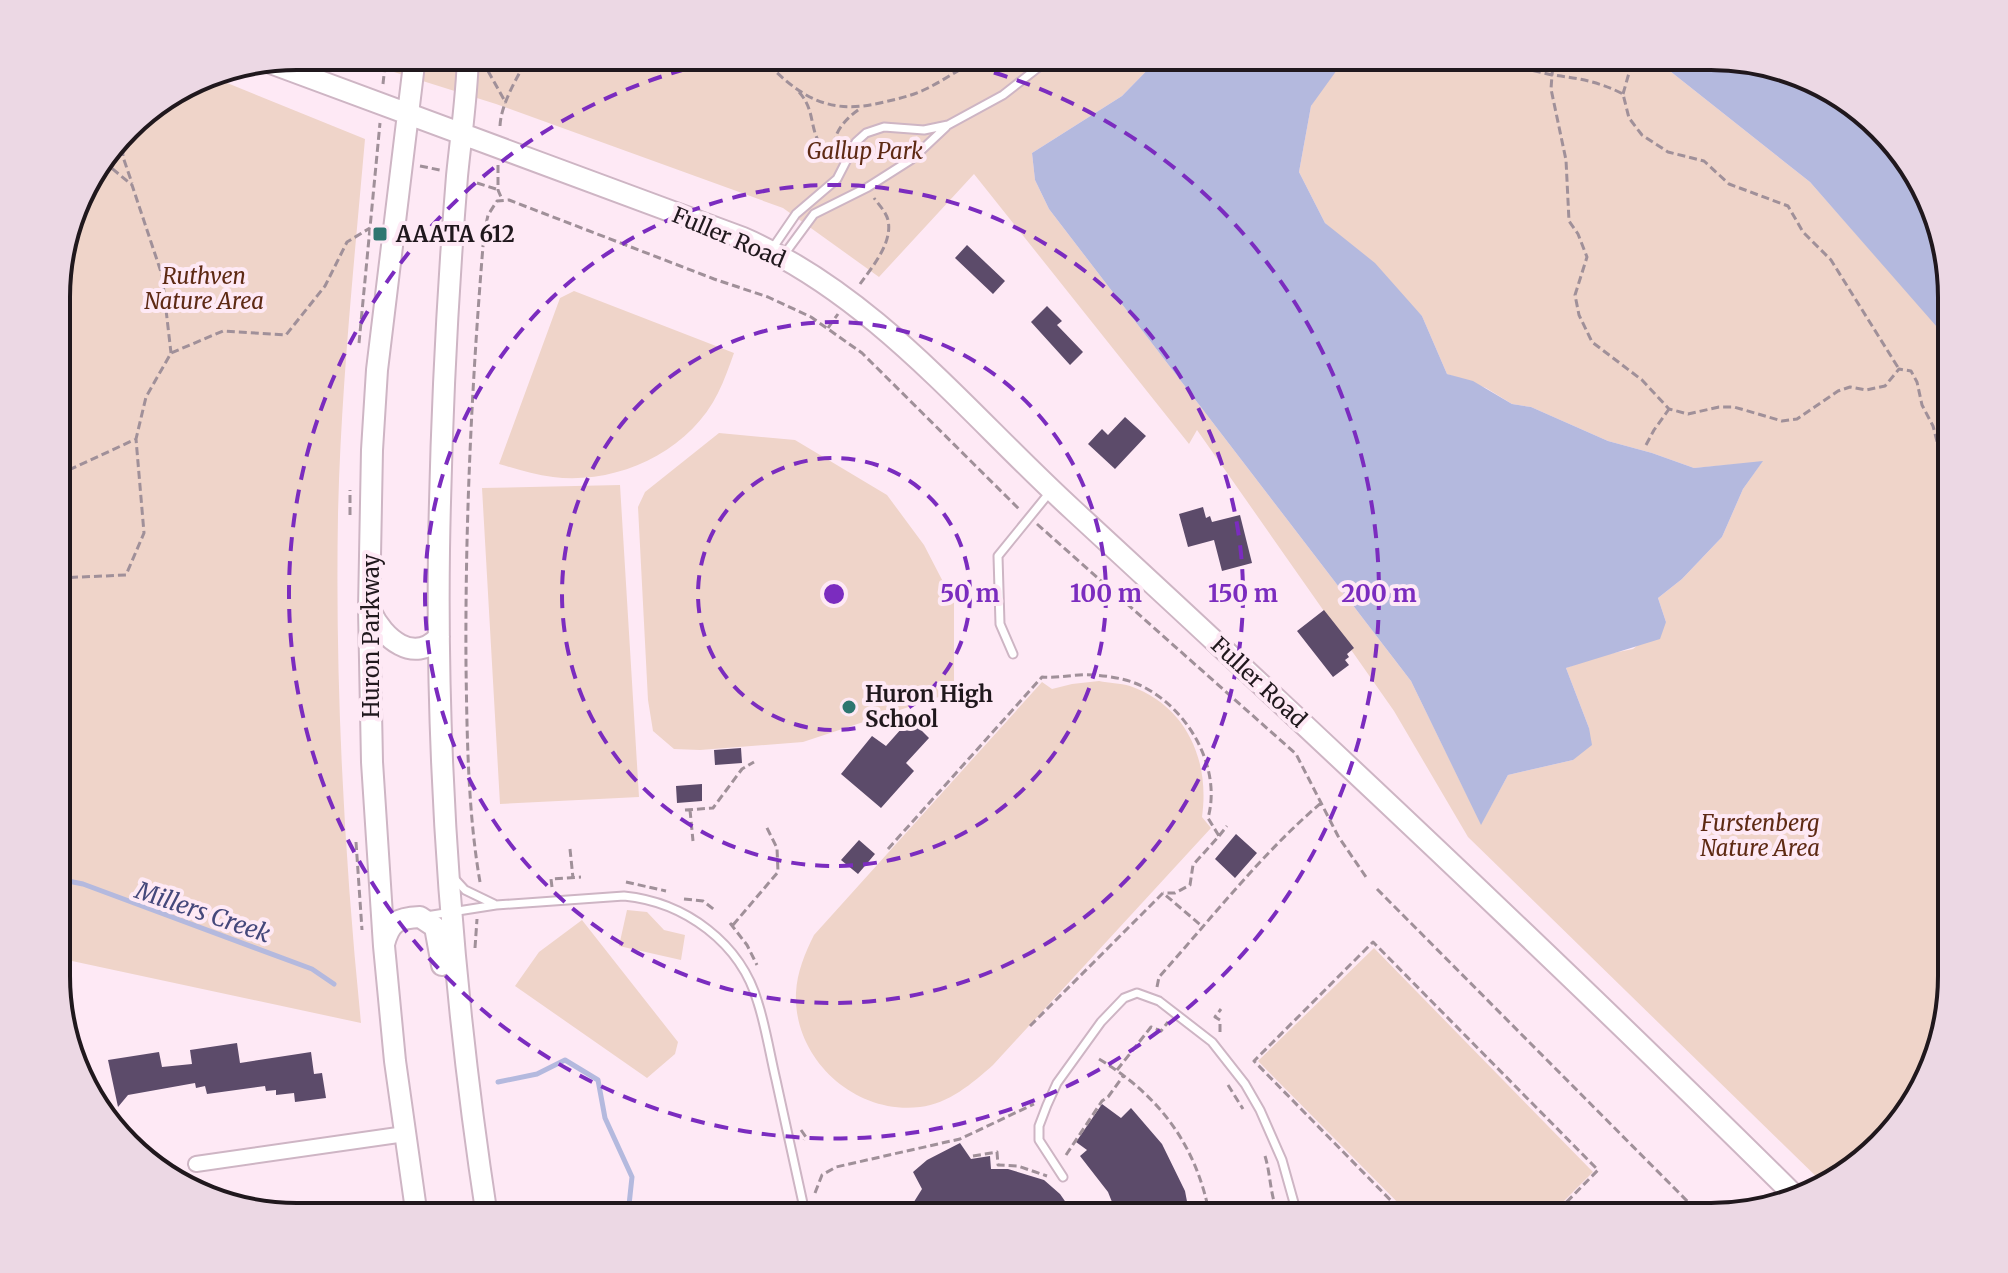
<svg xmlns="http://www.w3.org/2000/svg" width="2008" height="1273" font-family="Merriweather,serif">
	<rect width="100%" height="100%" fill="#fee9f5"/>
	<path fill="#efd4c9" d="M343 56H1161L1122 96 1032 153 1035 180 1049 209 1411 681 1481 824 1508 775 1573 760 1589 728 1566 668 1598 656 1633 649 1666 622 1658 598 1682 579 1722 537 1743 489 1762 462 1694 468 1652 453 1608 441 1531 407 1512 404 1486 388 1447 374 1422 316 1325 223 1299 172 1311 106 1340 56H1651L1810 182 1951 341 1952 992 1912 1110 1832 1185 1826 1186 1468 837 1394 711 1197 430 1189 444 974 174 879 277 783 208 496 104Z
		M205 74 365 139C354 264 341 388 338 514 335 683 344 854 361 1023L58 958V266L81 190 138 116Z
		M574 291 734 353C729 367 724 381 718 393 689 452 617 485 553 477 535 475 517 469 499 464L560 298Z
		M719 433 795 440 887 495 924 545 954 603V692L803 742 700 750 674 749 653 731 648 700 638 507 645 492Z
		M620 485 639 797 500 804 482 488Z
		M1099 681C1109 683 1120 683 1130 686 1187 706 1210 761 1202 817L1211 828 993 1065C973 1083 948 1104 920 1107 854 1115 793 1058 796 993 797 972 805 953 814 935L1042 682 1052 689 1072 684Z
		M627 910 647 912 664 930 685 935 681 960 619 946Z
		M582 920 678 1042 675 1054 647 1078 515 986 539 952Z
		M1374 948 1593 1172 1548 1217H1412L1258 1061Z"/>
	<path fill="#b4b9de" d="M1161 56H1347L1311 106 1299 172 1325 223 1375 263 1422 316 1447 374 1473 381 1512 404 1531 407 1608 441 1652 453 1694 468 1763 461 1743 489 1722 537 1682 579 1658 598 1666 622 1660 639 1566 668 1589 728 1592 745 1573 760 1508 775 1481 825 1411 681 1049 209 1035 180 1032 153 1122 96Z
		M1651 56H1712L1788 69 1845 96 1920 176 1951 280V343L1810 182Z"/>
	<g fill="none" stroke-linecap="round" stroke-linejoin="round">
		<path stroke="#b4b9de" stroke-width="5" d="M58 879 83 884 312 969 334 984
			M498 1082 537 1074 565 1060 598 1080 605 1118 632 1177 629 1205 632 1217"/>
	</g>
	<path fill="#5c4b6a" d="M967 245 1005 281 993 294 955 258Z
		M1047 306 1062 321 1057 325 1083 352 1070 365 1031 322Z
		M1125 417 1146 436 1115 469 1088 444 1102 429 1108 435Z
		M1203 507 1206 518 1210 516 1212 522 1240 515 1252 563 1222 571 1214 540 1188 547 1179 514Z
		M1324 610 1354 648 1347 654 1349 657 1345 660 1349 665 1333 677 1297 631Z
		M910 719 929 738 906 763 914 771 881 808 841 774 872 736 886 746Z
		M741 748 742 763 715 765 714 750Z
		M702 784V801L677 803 676 786Z
		M1236 834 1257 853 1235 878 1215 859Z
		M859 840 875 854 858 874 841 860Z
		M237 1043 240 1063 311 1052 314 1074 322 1073 326 1098 295 1102 294 1093 276 1095V1090L266 1091 265 1086 207 1094 205 1086 196 1088 195 1083 128 1095 118 1107 108 1060 159 1052 162 1067 192 1064 190 1050Z
		M1102 1104 1121 1118 1131 1108 1162 1144 1185 1191 1190 1217H1118L1108 1192 1080 1156 1087 1150 1076 1142Z
		M960 1143 971 1159 990 1156 991 1169H1008L1044 1180 1060 1194 1076 1217H921L923 1210 912 1205 922 1189 913 1172 927 1160Z"/>
	<g fill="none" stroke-linecap="round" stroke-linejoin="round">
		<defs>
			<path id="lane" d="M772 249 796 214 837 179 856 142 866 133 884 127 924 130 948 125 1003 95 1053 56
				M783 256 814 214 868 187 912 159 946 127
				M1013 654 1000 624 998 556 1050 492
				M454 878 465 890 494 904
				M426 916 496 905 624 896C685 902 741 943 758 1003 766 1028 770 1055 776 1080 786 1126 796 1171 806 1217
				M1063 1177 1039 1140V1126L1047 1105 1057 1083 1101 1022 1124 998 1137 993 1159 1001 1212 1042 1245 1084 1260 1110 1282 1160 1298 1217"/>
			<path id="street" d="M196 1164 405 1134"/>
			<path id="secondary" d="M415 56 377 370 372 450 369 609 372 762 384 946 395 1061 417 1217
				M468 56C467 96 461 136 457 176 447 300 441 426 439 550 436 773 453 996 487 1217
				M268 62 743 238C875 295 969 415 1073 510 1317 735 1559 962 1795 1196
				M371 612C383 638 414 665 439 637
				M384 944C390 922 397 918 420 917L435 927 442 965"/>
		</defs>
		<use href="#lane" stroke="#ceb5c4" stroke-width="11"/>
		<use href="#street" stroke="#ceb5c4" stroke-width="18"/>
		<use href="#secondary" stroke="#ceb5c4" stroke-width="24"/>
		<path stroke="#a09099" stroke-width="3" stroke-dasharray="8 4" stroke-linecap="butt" d="M760 56C797 94 825 116 880 103 897 99 912 96 928 88 948 78 966 64 988 56
			M1463 56 1473 61 1500 63 1552 75 1551 89 1566 160 1569 221 1578 234 1587 257 1575 295 1579 315 1592 342 1642 380 1669 409 1688 414 1719 407H1734L1782 421 1797 419 1838 391 1850 387 1866 390 1885 386 1899 369 1911 371 1917 382 1922 405 1933 426 1942 460 1951 468
			M1554 56 1552 75C1578 78 1600 82 1623 94L1629 118 1642 135 1668 152 1704 161 1729 184 1788 206 1803 232 1831 260 1899 369
			M433 64 450 67
			M488 71 506 103
			M383 84 386 56
			M799 92C819 114 805 135 832 158
			M1623 94 1629 73
			M500 126C501 103 518 76 529 56
			M122 136 123 157 132 183
			M835 157C829 137 844 119 861 108
			M103 161 132 185 162 275 171 353
			M498 165V190L501 197
			M420 166 440 170
			M477 183 496 189
			M860 284C872 267 893 243 888 220 886 212 879 205 874 198
			M828 328 838 314
			M359 343 380 123
			M1646 445 1654 430 1669 409
			M58 475 136 439 146 397 171 353 223 331 286 335 325 286 347 242 370 228
			M350 515V490
			M1037 524 1296 754 1338 836 1366 877
			M58 578 126 575 144 533 136 439
			M685 810 713 808 742 769 754 762
			M690 810 693 841
			M1219 836 1227 826
			M356 842 362 930
			M570 849 573 878
			M888 849 1042 677C1055 678 1066 676 1079 675 1092 674 1108 676 1122 679 1178 692 1224 761 1208 818L1219 836 1193 865 1190 885 1175 893H1163
			M480 882C468 813 467 737 466 665 465 521 472 378 484 234L488 215 497 201 509 200 714 279 768 297 811 317 862 353 1019 509
			M626 882 666 891
			M552 887 551 879 581 877
			M1377 889 1703 1217
			M684 899 703 901 716 911
			M730 923 747 945 757 965
			M733 925 778 872 777 848 766 826
			M475 948 477 919
			M1157 987 1159 977C1211 919 1262 853 1321 803
			M1030 1026 1163 893 1203 927
			M1220 1032V1020L1215 1017 1221 1009
			M1099 1059C1160 1096 1197 1146 1210 1217
			M1117 1070 1151 1027 1161 1031 1168 1022
			M1228 1085 1243 1109
			M1909 1112 1914 1104
			M801 1130 806 1137 804 1140
			M1066 1155 1102 1101 1108 1097 1124 1075
			M973 1156 997 1152 998 1165 1018 1166 1047 1176
			M1265 1156C1271 1175 1270 1199 1280 1217
			M815 1193 822 1175 836 1167 960 1139 1034 1104
			M1407 1217 1254 1061 1373 942 1598 1170 1552 1217"/>
		<use href="#lane" stroke="#fff" stroke-width="7"/>
		<use href="#street" stroke="#fff" stroke-width="14"/>
		<use href="#secondary" stroke="#fff" stroke-width="20"/>
	</g>
	<g fill="none" stroke="#7b2cbf" stroke-width="4" stroke-dasharray="14 10">
		<circle cx="834" cy="594" r="136"/>
		<circle cx="834" cy="594" r="272"/>
		<circle cx="834" cy="594" r="409"/>
		<path d="M924 56A545 545 0 1 1 744 56"/>
	</g>
	<g fill="#2e7670" stroke="#fee9f5" stroke-width="3">
		<rect x="372" y="226" width="16" height="16" rx="4"/>
		<circle cx="849" cy="707" r="8"/>
	</g>
	<g text-anchor="middle" dominant-baseline="central" stroke-width="8" stroke-linejoin="round" paint-order="stroke">
		<g font-size="22" font-style="italic" fill="#5e2a14" stroke="#fee9f5">
			<text x="865" y="151">Gallup Park</text>
			<text x="204" y="276">Ruthven<tspan x="204" dy="25">Nature Area</tspan></text>
			<text x="1760" y="823">Furstenberg<tspan x="1760" dy="25">Nature Area</tspan></text>
		</g>
		<g font-size="22" font-weight="bold" fill="#20181d" stroke="#fee9f5" text-anchor="start">
			<text x="396" y="234">AAATA 612</text>
			<text x="865" y="694">Huron High<tspan x="865" dy="25">School</tspan></text>
		</g>
		<g font-size="22" fill="#20181d" stroke="#fee9f5">
			<text transform="translate(729 237) rotate(23)">Fuller Road</text>
			<text transform="translate(371 636) rotate(-90)">Huron Parkway</text>
			<text transform="translate(1259 682) rotate(43)">Fuller Road</text>
		</g>
		<g font-size="24" font-style="italic" fill="#45487b" stroke="#fee9f5">
			<text transform="translate(203 912) rotate(19)">Millers Creek</text>
		</g>
	</g>
	<path d="M0 0H2008V1273H0ZM297 70H1711A227 227 0 0 1 1938 297V976A227 227 0 0 1 1711 1203H297A227 227 0 0 1 70 976V297A227 227 0 0 1 297 70Z" fill="#ecd8e4" fill-rule="evenodd"/>
	<path fill="none" stroke="#20181d" stroke-width="4" d="M297 70H1711A227 227 0 0 1 1938 297V976A227 227 0 0 1 1711 1203H297A227 227 0 0 1 70 976V297A227 227 0 0 1 297 70Z"/>
	<circle cx="834" cy="594" r="12" fill="#7b2cbf" stroke="#fee9f5" stroke-width="4"/>
	<g font-size="24" text-anchor="middle" font-weight="bold" fill="#7b2cbf" stroke="#fee9f5" stroke-width="8" stroke-linejoin="round" paint-order="stroke">
		<text x="970" y="602">50 m</text>
		<text x="1106" y="602">100 m</text>
		<text x="1243" y="602">150 m</text>
		<text x="1379" y="602">200 m</text>
	</g>
</svg>
